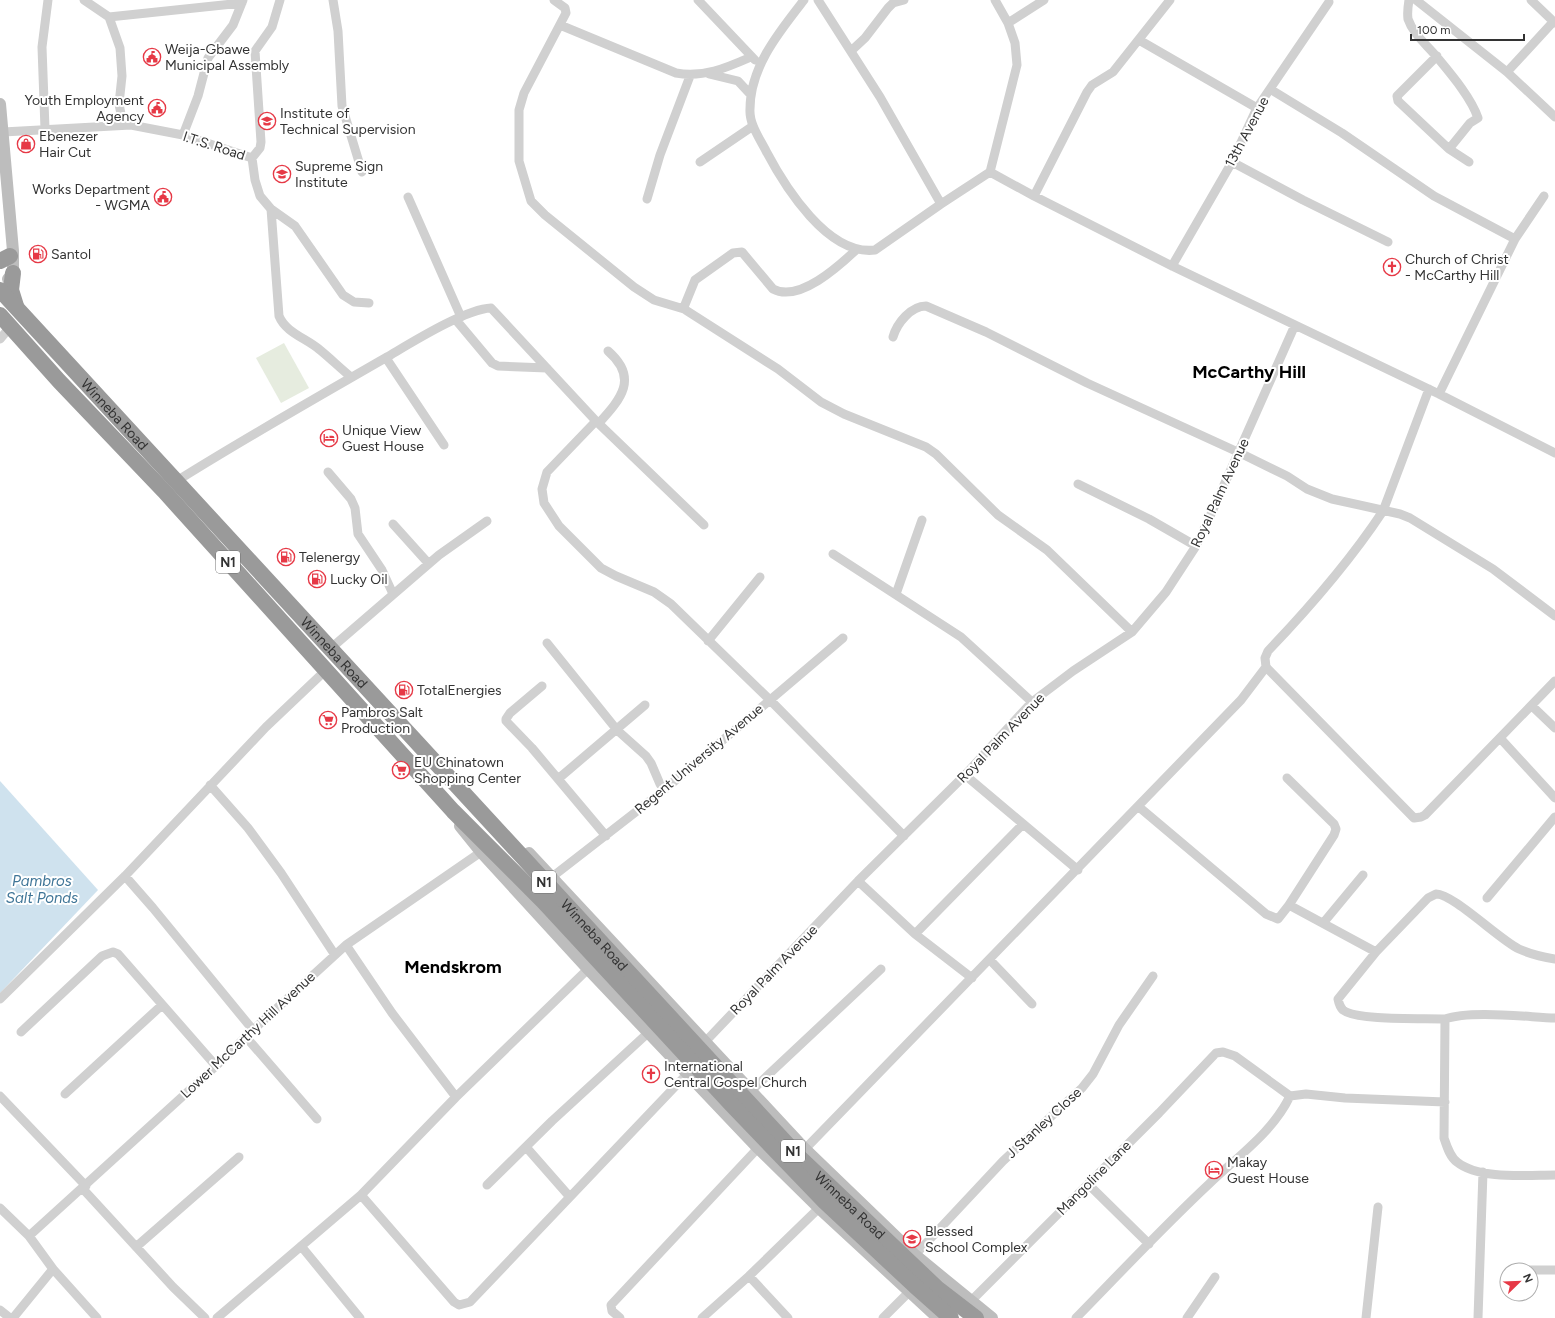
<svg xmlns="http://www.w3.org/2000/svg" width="1555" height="1318" font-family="Figtree,sans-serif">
	<rect width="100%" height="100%" fill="#fff"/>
	<path fill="#e6ecdf" d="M284 343 309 388 281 403 256 358Z"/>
	<path fill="#cfe2ee" d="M0 781 98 890 0 993Z"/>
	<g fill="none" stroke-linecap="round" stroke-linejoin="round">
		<path stroke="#d0d0d0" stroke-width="9" d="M84 0 109 17 242 3
			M333 0 338 31 342 106 362 172
			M554 0 565 8 566 13 524 93 519 110V161L531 201 545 215 634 287 654 300 684 309 778 369 821 402 844 414 926 447 936 454 998 515 1047 550 1132 632
			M698 0 755 60
			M804 0C779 32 750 67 750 109 749 124 760 139 766 151 785 187 828 256 875 250L941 204
			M818 0 880 97 941 204 990 172 1017 65 1015 43 1008 23 995 0
			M1409 0C1408 6 1407 12 1408 19 1413 34 1426 44 1436 56 1450 73 1471 97 1478 118L1470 123 1449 149
			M1416 0 1507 72 1555 117
			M1531 0 1555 23
			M109 17 120 48 122 76 119 104 123 124
			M1008 23 1044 0
			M560 25 676 73C703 78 726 68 751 57
			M1139 40 1257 108
			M851 51 865 38 888 8 893 3 904 0
			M1437 56 1397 96 1398 101 1449 149 1469 162
			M1507 72 1553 22
			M709 74 738 81 751 95
			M1270 89 1342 133 1434 196 1515 239
			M45 129 42 47 48 0
			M3 132 131 125 183 135 252 158 255 180 260 196 271 209 295 226 343 295 354 302 369 303
			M183 135 198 96 208 58 233 25 243 0
			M252 158 260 148 261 142 255 51 272 27 280 0
			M700 162 753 126
			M1232 162 1303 200 1388 242
			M990 172 1034 196 1172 266 1439 394 1555 453
			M1034 196 1087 92 1092 85 1113 72 1170 0
			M408 197 461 317
			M647 199 660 155 690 76
			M271 209 279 316C286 333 306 338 320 350 331 359 340 368 351 377
			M1172 266 1232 162 1257 108 1329 2
			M684 309V307L695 280 733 253 742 252 773 289C799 303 839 266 857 249
			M456 320 492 363 498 366 547 368
			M893 337C897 323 911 306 926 306L986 332 1087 383 1240 453 1287 476 1307 489 1332 499 1400 514 1410 518 1493 569 1555 616
			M0 339 10 327
			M386 358 444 445
			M1429 389 1383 511C1350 561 1310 607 1268 651L1265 658 1266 667 1414 818 1421 817 1425 815 1555 681
			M1439 394 1515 239 1544 196
			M596 421 547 472 542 489 544 503 559 526 601 568 616 576 654 592 671 604 770 700 904 836
			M599 423C621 399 639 378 608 351
			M328 472 351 499 355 508 358 534 382 570 393 594
			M175 482C245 438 316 398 387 357 411 343 465 309 491 308L596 421 704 525
			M1078 484 1149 519 1196 546
			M393 524 429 564
			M833 554 961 637 1032 702
			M896 594 922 520
			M708 641 760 577
			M547 643 617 730 646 756 651 763 660 784 664 790
			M330 649 439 555 487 521
			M542 686 510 713 506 719V721L532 748 606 836
			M1532 706 1555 728
			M1500 738 1555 798
			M965 775 1078 870
			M1287 778 1334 824 1336 829 1334 835 1289 905
			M558 779 645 705
			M210 785 248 828 281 873 335 955
			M1139 807 1266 914 1278 919 1289 905 1376 952
			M125 876 153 908 253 1030
			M552 877 664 790 843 638
			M858 881 915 934 972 978
			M1487 898 1555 817
			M1324 922 1363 875
			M915 934 1023 824
			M346 945 392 1013 456 1097
			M1555 959C1543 957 1530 954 1519 949 1501 941 1452 893 1436 894 1434 895 1430 897 1428 898L1376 952 1338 999C1339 1004 1340 1007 1343 1010 1357 1021 1425 1018 1445 1019 1470 1010 1527 1017 1555 1018
			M990 960 1032 1004
			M588 969 456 1097 361 1195 454 1302 459 1305 470 1302 688 1073
			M0 999 125 876 266 727 326 670
			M1445 1019 1444 1138C1447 1147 1450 1157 1457 1162 1479 1180 1528 1175 1555 1175
			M21 1032 102 956 113 952 118 954 216 1066
			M246 1037 317 1119
			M705 1042 858 881 965 775 1032 702 1073 671 1132 632 1166 592 1196 546 1212 512 1295 325
			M751 1091 881 969
			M65 1094 162 1005
			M0 1096 86 1186
			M526 1147 569 1196
			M805 1149 1241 700 1266 667
			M1088 1184 1149 1244
			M487 1185 552 1121 649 1032
			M83 1189 173 1287 205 1318
			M0 1208 29 1236 53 1269 13 1318
			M29 1236 216 1066 253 1030 346 945 481 852
			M301 1246 360 1318
			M136 1247 239 1157
			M915 1255 1003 1161 1082 1088 1093 1074 1119 1025 1153 976
			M53 1269 97 1318
			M1512 1270H1555
			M749 1276 788 1318
			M970 1302 1159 1113 1216 1053 1223 1052 1235 1056 1290 1096 1306 1094 1345 1098 1445 1102
			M0 1310 10 1318
			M217 1318 361 1195
			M620 1318 612 1311 611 1305 758 1148
			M702 1318 749 1276 819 1208
			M883 1318 909 1292
			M1076 1318C1120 1273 1163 1227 1209 1184 1237 1157 1273 1132 1290 1096
			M1187 1318 1215 1277
			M1366 1318 1378 1207
			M1478 1318 1483 1172"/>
		<path stroke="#bdbdbd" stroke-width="12" d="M0 104 13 251V273L8 279
			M460 826 481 852 588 969 758 1148 819 1208 938 1318
			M529 853 805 1149 915 1255 992 1318"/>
		<g stroke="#9a9a9a" stroke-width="16">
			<path d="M0 261 10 256"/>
			<path d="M13 273 11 290 16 306"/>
			<path id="s1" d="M0 290 798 1156 937 1288 976 1318"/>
			<path d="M0 315 59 381 164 491 453 811 543 901 731 1104 825 1202 915 1286 951 1318"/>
		</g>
	</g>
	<defs>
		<symbol id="civic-ring" viewBox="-11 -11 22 22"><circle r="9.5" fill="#fff" stroke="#e63946" stroke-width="1.5"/><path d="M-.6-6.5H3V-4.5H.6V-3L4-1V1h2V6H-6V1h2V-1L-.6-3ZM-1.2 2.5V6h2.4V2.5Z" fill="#e63946"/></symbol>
		<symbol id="university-ring" viewBox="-11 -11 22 22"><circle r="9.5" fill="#fff" stroke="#e63946" stroke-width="1.5"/><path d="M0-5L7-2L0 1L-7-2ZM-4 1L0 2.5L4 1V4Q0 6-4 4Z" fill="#e63946"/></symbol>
		<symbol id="shop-ring" viewBox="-11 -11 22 22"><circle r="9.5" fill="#fff" stroke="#e63946" stroke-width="1.5"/><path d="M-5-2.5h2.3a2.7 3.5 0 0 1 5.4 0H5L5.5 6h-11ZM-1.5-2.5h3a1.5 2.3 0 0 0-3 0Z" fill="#e63946"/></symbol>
		<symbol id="fuel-ring" viewBox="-11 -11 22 22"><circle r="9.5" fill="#fff" stroke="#e63946" stroke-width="1.5"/><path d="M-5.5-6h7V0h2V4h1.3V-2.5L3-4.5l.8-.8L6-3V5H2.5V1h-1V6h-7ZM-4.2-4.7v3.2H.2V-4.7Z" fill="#e63946"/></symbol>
		<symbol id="church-ring" viewBox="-11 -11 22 22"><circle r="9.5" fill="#fff" stroke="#e63946" stroke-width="1.5"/><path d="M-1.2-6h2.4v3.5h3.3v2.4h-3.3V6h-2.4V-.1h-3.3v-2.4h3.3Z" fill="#e63946"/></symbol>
		<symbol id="hotel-ring" viewBox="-11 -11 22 22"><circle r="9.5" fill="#fff" stroke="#e63946" stroke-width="1.5"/><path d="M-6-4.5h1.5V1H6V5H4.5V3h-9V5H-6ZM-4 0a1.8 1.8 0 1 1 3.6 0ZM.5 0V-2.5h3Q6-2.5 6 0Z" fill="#e63946"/></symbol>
		<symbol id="supermarket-ring" viewBox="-11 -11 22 22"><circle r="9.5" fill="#fff" stroke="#e63946" stroke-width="1.5"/><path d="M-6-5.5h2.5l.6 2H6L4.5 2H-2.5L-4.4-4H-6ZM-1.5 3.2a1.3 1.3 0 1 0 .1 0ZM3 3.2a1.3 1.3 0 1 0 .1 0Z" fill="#e63946"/></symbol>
		<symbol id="school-ring" viewBox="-11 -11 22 22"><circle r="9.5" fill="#fff" stroke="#e63946" stroke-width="1.5"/><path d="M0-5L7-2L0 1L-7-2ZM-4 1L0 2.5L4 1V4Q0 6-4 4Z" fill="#e63946"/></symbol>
	</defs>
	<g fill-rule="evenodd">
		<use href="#civic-ring" x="142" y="47" width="20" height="20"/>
		<use href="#civic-ring" x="147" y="98" width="20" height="20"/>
		<use href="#university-ring" x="257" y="111" width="20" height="20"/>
		<use href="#shop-ring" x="16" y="134" width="20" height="20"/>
		<use href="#university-ring" x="272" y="164" width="20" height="20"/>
		<use href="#civic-ring" x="153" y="187" width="20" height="20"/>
		<use href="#fuel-ring" x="28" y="244" width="20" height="20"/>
		<use href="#church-ring" x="1382" y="257" width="20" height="20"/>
		<use href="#hotel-ring" x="319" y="428" width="20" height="20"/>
		<use href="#fuel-ring" x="276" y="547" width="20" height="20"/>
		<use href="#fuel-ring" x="307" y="569" width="20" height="20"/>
		<use href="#fuel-ring" x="394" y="680" width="20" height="20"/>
		<use href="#supermarket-ring" x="318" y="710" width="20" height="20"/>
		<use href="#supermarket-ring" x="391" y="760" width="20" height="20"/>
		<use href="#church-ring" x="641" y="1064" width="20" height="20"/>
		<use href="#hotel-ring" x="1204" y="1160" width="20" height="20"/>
		<use href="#school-ring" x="902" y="1229" width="20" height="20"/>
	</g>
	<g text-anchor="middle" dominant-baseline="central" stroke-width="4" stroke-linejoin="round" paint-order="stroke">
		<g fill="#fff" stroke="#707070" stroke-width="1">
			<rect x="216" y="551" width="24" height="22" rx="3"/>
			<rect x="532" y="871" width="24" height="22" rx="3"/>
			<rect x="781" y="1140" width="24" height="22" rx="3"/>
		</g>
		<g font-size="13" font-weight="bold" fill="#333">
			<text x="228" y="562">N1</text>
			<text x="544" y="882">N1</text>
			<text x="793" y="1151">N1</text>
		</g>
		<g font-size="14" fill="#333" stroke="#fff" text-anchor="start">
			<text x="165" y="49">Weija-Gbawe<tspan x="165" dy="16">Municipal Assembly</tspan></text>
			<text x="144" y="100" text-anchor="end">Youth Employment<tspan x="144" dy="16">Agency</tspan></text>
			<text x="280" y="113">Institute of<tspan x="280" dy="16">Technical Supervision</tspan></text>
			<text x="39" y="136">Ebenezer<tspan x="39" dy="16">Hair Cut</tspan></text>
			<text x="295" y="166">Supreme Sign<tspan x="295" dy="16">Institute</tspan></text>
			<text x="150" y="189" text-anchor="end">Works Department<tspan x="150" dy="16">- WGMA</tspan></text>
			<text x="51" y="254">Santol</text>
			<text x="1405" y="259">Church of Christ<tspan x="1405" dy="16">- McCarthy Hill</tspan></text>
			<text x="342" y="430">Unique View<tspan x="342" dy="16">Guest House</tspan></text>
			<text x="299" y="557">Telenergy</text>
			<text x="330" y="579">Lucky Oil</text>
			<text x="417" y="690">TotalEnergies</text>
			<text x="341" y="712">Pambros Salt<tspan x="341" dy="16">Production</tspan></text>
			<text x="414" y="762">EU Chinatown<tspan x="414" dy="16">Shopping Center</tspan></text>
			<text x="664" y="1066">International<tspan x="664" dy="16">Central Gospel Church</tspan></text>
			<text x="1227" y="1162">Makay<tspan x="1227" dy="16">Guest House</tspan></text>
			<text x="925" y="1231">Blessed<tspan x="925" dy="16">School Complex</tspan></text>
		</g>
		<g font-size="14" fill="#333" stroke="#fff">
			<text transform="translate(1247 132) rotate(-62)">13th Avenue</text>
			<text transform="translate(214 146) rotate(18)">I.T.S. Road</text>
			<text stroke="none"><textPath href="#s1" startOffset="169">Winneba Road</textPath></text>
			<text transform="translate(1220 493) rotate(-65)">Royal Palm Avenue</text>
			<text stroke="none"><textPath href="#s1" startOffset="493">Winneba Road</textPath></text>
			<text transform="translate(1001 738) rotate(-46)">Royal Palm Avenue</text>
			<text transform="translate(699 759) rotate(-40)">Regent University Avenue</text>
			<text stroke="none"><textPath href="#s1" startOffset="877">Winneba Road</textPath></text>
			<text transform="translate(774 970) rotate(-46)">Royal Palm Avenue</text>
			<text transform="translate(248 1035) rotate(-43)">Lower McCarthy Hill Avenue</text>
			<text transform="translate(1044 1123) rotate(-43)">J Stanley Close</text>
			<text transform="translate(1094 1178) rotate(-45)">Mangoline Lane</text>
			<text stroke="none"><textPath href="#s1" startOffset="1249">Winneba Road</textPath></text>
		</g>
		<g font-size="15" font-style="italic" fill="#3f7597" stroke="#fff">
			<text x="42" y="881">Pambros<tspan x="42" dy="17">Salt Ponds</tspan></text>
		</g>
		<g font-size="18" font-weight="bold" fill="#000" stroke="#fff">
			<text x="1249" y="372">McCarthy Hill</text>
			<text x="453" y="967">Mendskrom</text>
		</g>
	</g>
	<g transform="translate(1519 1282) rotate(67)"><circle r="19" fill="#ffffff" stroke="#adadad"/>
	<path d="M0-3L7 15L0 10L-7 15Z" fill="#e63946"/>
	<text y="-6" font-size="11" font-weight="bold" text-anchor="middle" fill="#333333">N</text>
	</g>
	<path d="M1411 34v6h113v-6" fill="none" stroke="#333333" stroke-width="2"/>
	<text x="1417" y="34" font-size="12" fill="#333333" stroke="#ffffff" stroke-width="3" paint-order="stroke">100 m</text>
</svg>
